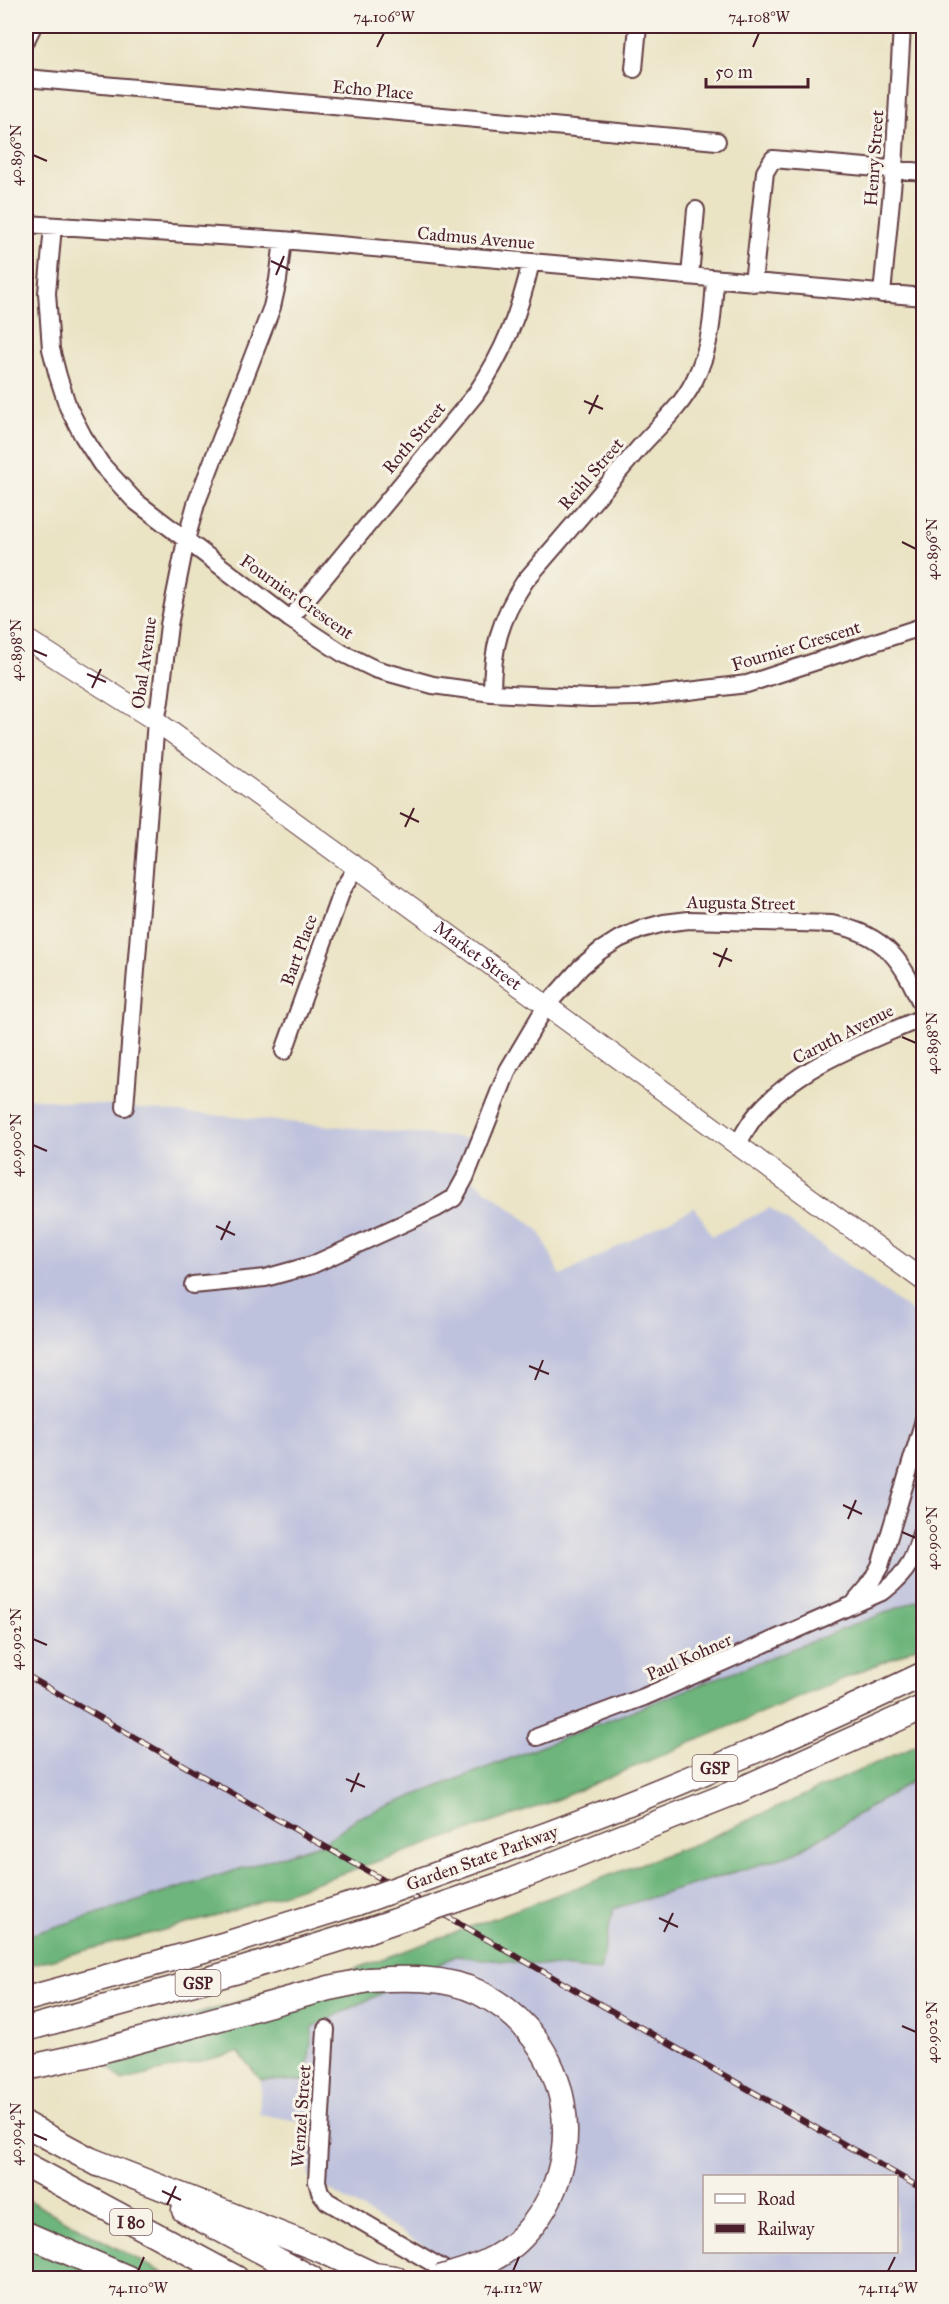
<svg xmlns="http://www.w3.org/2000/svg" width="949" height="2304" font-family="'IM FELL Great Primer',serif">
	<rect width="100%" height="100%" fill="#f7f3e8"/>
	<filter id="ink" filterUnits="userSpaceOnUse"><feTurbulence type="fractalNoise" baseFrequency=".0167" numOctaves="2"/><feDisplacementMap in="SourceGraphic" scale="12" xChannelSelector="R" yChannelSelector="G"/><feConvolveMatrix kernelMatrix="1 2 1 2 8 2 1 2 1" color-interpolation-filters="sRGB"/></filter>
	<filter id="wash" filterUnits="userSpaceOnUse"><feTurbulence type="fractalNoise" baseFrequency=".008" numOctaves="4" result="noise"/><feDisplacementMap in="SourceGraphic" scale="24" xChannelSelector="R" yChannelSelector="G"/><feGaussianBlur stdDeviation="1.35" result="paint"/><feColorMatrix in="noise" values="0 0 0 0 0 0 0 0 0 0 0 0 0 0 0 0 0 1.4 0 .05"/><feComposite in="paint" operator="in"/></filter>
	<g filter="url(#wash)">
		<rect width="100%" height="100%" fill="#eae3c4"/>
		<path fill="#bfc2dd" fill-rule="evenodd" d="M26 1098 474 1139 464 1173 539 1230 561 1276 695 1207 712 1236 770 1208 923 1320V1598L357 1818 323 1843 26 1936Z
			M923 1774V2278H479L309 2178 303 2122 259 2114 261 2080H306L313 2027 456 1956 600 1971 613 1909 794 1854ZM704 2176H896V2252H704Z"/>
		<path fill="#6db57b" stroke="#5c6a53" stroke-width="1.5" d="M923 1598V1643L902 1654 546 1804 217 1916 26 1966V1936L323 1843 357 1818Z
			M923 1742V1774L794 1854 613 1909 600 1971 456 1956 313 2027 306 2081 261 2080 238 2052 122 2081 89 2044 350 1971 700 1842Z
			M26 2199 172 2278H26Z"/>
	</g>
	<g filter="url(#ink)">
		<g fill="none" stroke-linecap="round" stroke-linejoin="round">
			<defs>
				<path id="minor" d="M26 40 33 26
					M634 69 638 26
					M26 78 717 141
					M26 224 283 240 924 297
					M53 226 47 293 51 349 58 376 68 407 83 436 101 464 135 501 290 619 342 653 375 669 433 685 492 693 591 698 638 697 747 684 924 626
					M690 276 696 210
					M753 283 765 172 773 159 924 172
					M882 294 894 169 902 26
					M290 619 475 395C504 353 520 311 531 262
					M492 693C492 648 500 619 525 581 563 537 601 493 639 448 658 426 680 409 694 381 711 348 713 315 715 279
					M284 1051 342 890 357 867
					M125 1107 156 721 160 701 169 625 186 540 196 504 272 307 278 280 283 240
					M737 1145C743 1135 749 1123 757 1114 799 1064 866 1043 924 1017
					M193 1285 265 1278 312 1265 435 1209 454 1198 465 1178 508 1070 546 1006 581 967 600 951 619 939 642 929 664 923 689 920 832 924C888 935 902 961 924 1010
					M856 1601 868 1587 880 1566 924 1420
					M537 1737 644 1697 884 1591C912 1569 914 1556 924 1524
					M326 2029 317 2181 320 2192 327 2201 455 2276"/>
				<g id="major">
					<path id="s1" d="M26 639 156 721 924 1281"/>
				</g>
				<path id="highway" d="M502 1851C646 1799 786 1740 924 1674
					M508 1882 733 1793 924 1707
					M26 1999 226 1944 357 1903
					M26 2029 234 1972 369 1930
					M26 2068 86 2055 329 1988 368 1980
					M26 2125 100 2165
					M86 2158 323 2251 374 2275 395 2278
					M26 2165 236 2278
					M184 2210 311 2278
					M26 2234 128 2278"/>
			</defs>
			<use href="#minor" stroke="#623c42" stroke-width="20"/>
			<use href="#major" stroke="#623c42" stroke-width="22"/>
			<use href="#highway" stroke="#623c42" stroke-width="27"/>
			<use href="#minor" stroke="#fff" stroke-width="16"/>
			<use href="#major" stroke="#fff" stroke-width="20"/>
			<use href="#highway" stroke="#fff" stroke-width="24"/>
			<defs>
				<path id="rail" d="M26 1675 924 2190"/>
			</defs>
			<use href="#rail" stroke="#4a1f2b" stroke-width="6"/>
			<use href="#rail" stroke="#f7f3e8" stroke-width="4" stroke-dasharray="11" stroke-linecap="butt"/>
			<defs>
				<path id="highway-bridge" d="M357 1903 502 1851
					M369 1930 508 1882
					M368 1980C405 1978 446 1976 480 1993 572 2039 594 2161 523 2236 501 2260 469 2270 439 2278"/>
			</defs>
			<use href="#highway-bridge" stroke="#623c42" stroke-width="27" stroke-linecap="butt"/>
			<use href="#highway-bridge" stroke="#fff" stroke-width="24"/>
		</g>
	</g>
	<path fill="none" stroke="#4a1f2b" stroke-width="2" d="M377 47 384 33M753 47 759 33M33 155 47 161M271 261 290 270M276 275 284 256M584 401 603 409M589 414 598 395M902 542 916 549M33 650 47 656M87 674 106 682M92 688 101 669M400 813 419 822M405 827 414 808M713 953 732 961M719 967 727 948M902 1037 916 1043M33 1145 47 1151M216 1226 235 1235M221 1240 230 1221M529 1366 549 1374M535 1380 543 1360M843 1505 862 1514M848 1519 856 1500M902 1532 916 1538M33 1639 47 1645M346 1779 365 1787M351 1792 359 1773M659 1918 678 1927M664 1932 673 1913M902 2026 916 2032M33 2134 47 2140M162 2191 181 2200M167 2205 176 2186M138 2271 144 2257M513 2271 519 2257M888 2271 895 2257"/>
	<g text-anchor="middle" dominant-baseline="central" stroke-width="6" stroke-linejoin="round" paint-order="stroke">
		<g fill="#f7f3e8" stroke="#7e5f64" stroke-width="1.5">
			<rect x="692.5" y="1755" width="45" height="26" rx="4.5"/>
			<rect x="175.5" y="1970" width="45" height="26" rx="4.5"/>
			<rect x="110" y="2209" width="42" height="26" rx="4.5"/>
		</g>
		<g font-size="16" font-weight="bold" fill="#4a1f2b">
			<text x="715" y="1768">GSP</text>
			<text x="198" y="1983">GSP</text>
			<text x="131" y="2222">I 80</text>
		</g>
		<g font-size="18" fill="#4a1f2b" stroke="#f7f3e8">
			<text transform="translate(373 90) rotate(5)">Echo Place</text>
			<text transform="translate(874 158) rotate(-86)">Henry Street</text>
			<text transform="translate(476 238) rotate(5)">Cadmus Avenue</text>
			<text transform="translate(414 438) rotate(-50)">Roth Street</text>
			<text transform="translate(591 474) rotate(-49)">Reihl Street</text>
			<text transform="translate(297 597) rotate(35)">Fournier Crescent</text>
			<text transform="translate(796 646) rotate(-17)">Fournier Crescent</text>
			<text transform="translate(144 663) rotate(-82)">Obal Avenue</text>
			<text transform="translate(741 903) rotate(1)">Augusta Street</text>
			<text transform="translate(299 950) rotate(-70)">Bart Place</text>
			<text stroke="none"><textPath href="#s1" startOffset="552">Market Street</textPath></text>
			<text transform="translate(843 1034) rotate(-27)">Caruth Avenue</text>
			<text transform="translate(689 1657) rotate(-24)">Paul Kohner</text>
			<text transform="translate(482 1858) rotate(-20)">Garden State Parkway</text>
			<text transform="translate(301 2116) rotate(-86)">Wenzel Street</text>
		</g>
	</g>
	<rect width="949" height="2304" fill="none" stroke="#f7f3e8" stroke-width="66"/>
	<rect x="703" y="2175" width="195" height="78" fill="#f7f3e8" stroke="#b29e9c" stroke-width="1.5"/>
	<rect x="715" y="2194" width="30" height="9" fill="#ffffff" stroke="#b29e9c" stroke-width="1.5"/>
	<text x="757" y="2205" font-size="18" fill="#4a1f2b">Road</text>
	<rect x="715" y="2224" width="30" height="9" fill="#4a1f2b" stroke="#b29e9c" stroke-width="1.5"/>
	<text x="757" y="2235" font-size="18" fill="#4a1f2b">Railway</text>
	<path d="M706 78v9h102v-9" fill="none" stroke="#4a1f2b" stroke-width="3"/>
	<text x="715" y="78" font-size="18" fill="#4a1f2b" stroke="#f7f3e8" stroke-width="4.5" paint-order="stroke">50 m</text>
	<rect x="33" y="33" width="883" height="2238" fill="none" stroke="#4a1f2b" stroke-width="2"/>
	<g font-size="15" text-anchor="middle" fill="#4a1f2b">
		<text x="384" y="22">74.106°W</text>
		<text x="759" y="22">74.108°W</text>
		<text transform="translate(16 155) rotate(-90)" y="5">40.896°N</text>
		<text transform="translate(932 549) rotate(-90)" y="5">40.896°N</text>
		<text transform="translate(16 650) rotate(-90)" y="5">40.898°N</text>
		<text transform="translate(932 1043) rotate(-90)" y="5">40.898°N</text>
		<text transform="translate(16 1145) rotate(-90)" y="5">40.900°N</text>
		<text transform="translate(932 1538) rotate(-90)" y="5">40.900°N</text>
		<text transform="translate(16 1639) rotate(-90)" y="5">40.902°N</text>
		<text transform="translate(932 2032) rotate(-90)" y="5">40.902°N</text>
		<text transform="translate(16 2134) rotate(-90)" y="5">40.904°N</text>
		<text x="138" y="2293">74.110°W</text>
		<text x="513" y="2293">74.112°W</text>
		<text x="888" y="2293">74.114°W</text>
	</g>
</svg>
